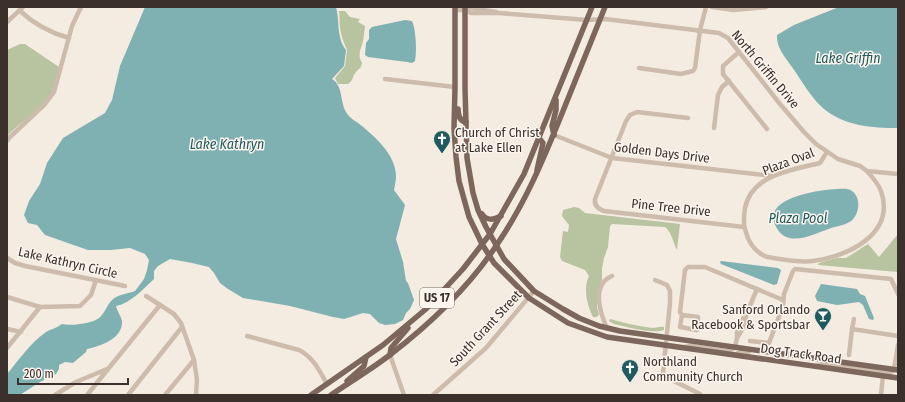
<svg xmlns="http://www.w3.org/2000/svg" width="905" height="402" font-family="'Fira Sans Condensed',sans-serif">
  <rect width="100%" height="100%" fill="#f4ebe1"/>
  <g fill="#b8c4a0">
    <path d="M339,11H345L350,17L360,19L358,22L365,26V27C364,32 364,36 363,41C361,49 357,55 362,63C361,69 359,68 356,72C352,76 354,80 348,84H338L335,78L345,66L347,50C344,43 341,36 340,28C339,22 340,17 339,11Z"/>
    <path d="M20,44H25L59,67C57,75 56,84 52,91C43,110 21,121 7,136V50Z"/>
    <path d="M574,207L579,208L585,213L680,224L677,250C673,243 672,232 665,227L612,224L610,226L608,247L604,258L602,269V280L597,300V307L599,315L596,317H593C587,305 583,288 589,276L585,270L562,261L560,257L563,231L568,232L569,225L562,216L563,210Z"/>
    <polygon points="898,234 898,272 818,265 819,263 837,258 846,258 868,244 879,257"/>
    <path d="M610,319C624,323 637,326 652,328C656,328 660,326 664,327V330C651,334 627,327 614,324L609,321Z"/>
  </g>
  <g fill="#7fb0b2">
    <path d="M145,7H336C340,21 336,37 346,50L344,66L332,79C343,85 340,102 346,112C349,118 356,121 362,126C376,138 395,154 396,175C396,180 395,185 394,190L405,205L396,239L403,262L406,281L408,283L414,300L410,309L406,313L403,320L395,324L385,325L379,323L370,314L363,313L344,319L333,317L290,306L243,298L228,289L220,283L214,273L209,267L192,263L170,259L158,266L154,271V279C143,289 131,303 116,306C117,311 121,316 122,321C123,339 100,346 87,349L86,352L73,363L65,362L59,365V369L56,374L40,382L20,395H7V374C19,360 30,343 46,332C51,329 57,328 62,324C70,326 92,324 99,318C105,313 107,305 112,300C118,294 128,294 135,291L144,279L147,270L149,260L145,254L130,248L111,250H88L45,235L37,225L28,223L24,215L29,201L40,184L47,163L63,138L105,113L112,100L120,66Z"/>
    <path d="M839,7H898V128C872,128 845,126 824,109C811,98 802,81 792,67C785,57 776,47 777,35L794,25Z"/>
    <path d="M405,20L412,21C416,29 417,52 415,61L412,63L407,62L368,57L365,55L366,43L369,39V30L372,27Z"/>
    <path d="M837,189C842,189 848,188 852,191C862,198 859,215 851,221C846,225 837,226 831,228C816,233 790,248 778,230C756,198 818,190 837,189Z"/>
    <polygon points="721,261 778,268 781,270 777,284 774,285 721,264 720,262"/>
    <polygon points="821,284 857,289 860,294 865,296 874,318 873,320 869,319 863,305 859,302 837,305 817,301 815,296"/>
  </g>
  <g fill="none" stroke-linecap="round" stroke-linejoin="round">
    <g stroke="#cdbbac" stroke-width="4.5">
      <polyline points="712,7 734,10 766,7"/>
      <polyline points="455,10 466,10 471,8 496,12"/>
      <polyline points="466,10 471,13 499,13 587,20 605,19 719,33 728,38 780,104 804,132 816,144 838,159 860,166 867,171 898,174"/>
      <path d="M20,11C33,23 51,33 69,38"/>
      <polyline points="7,22 23,7"/>
      <polyline points="739,52 723,66 723,74 767,129"/>
      <polyline points="639,68 681,74 693,71 695,68 700,30 706,7"/>
      <polyline points="385,79 455,87"/>
      <path d="M688,118L637,112L630,115L626,121L595,199C594,206 598,209 604,211L744,227"/>
      <polyline points="714,128 718,95 722,87 729,81"/>
      <polyline points="554,135 612,158 772,176"/>
      <polyline points="7,141 10,137 45,104 54,92 72,26 81,7"/>
      <path d="M827,152L820,163C792,170 752,174 745,208C744,215 743,223 745,229C748,242 754,252 767,257C781,259 798,263 813,261C847,257 896,234 881,191C878,183 872,177 867,171"/>
      <polyline points="7,258 15,263 25,266 125,286"/>
      <polyline points="655,280 667,285 670,291 670,303 663,373 668,378 700,394"/>
      <polyline points="146,296 174,314 181,323 194,360 197,380 196,395"/>
      <polyline points="7,297 40,307 80,306 91,295 96,280"/>
      <polyline points="682,315 698,317 697,330 680,327 682,315 680,312 685,270 688,267 705,267 783,300"/>
      <path d="M607,328C600,313 591,285 612,276"/>
      <polyline points="7,329 21,332"/>
      <polyline points="852,329 854,319"/>
      <path d="M247,336L299,350C313,357 319,370 327,384"/>
      <polyline points="737,338 746,323 746,315"/>
      <polyline points="750,341 769,343 783,306 784,294 793,271 795,269 891,279 898,294"/>
      <polyline points="684,347 691,346 726,351 733,349 735,347 737,338 737,332 742,320 746,315 757,289"/>
      <polyline points="7,348 40,307"/>
      <polyline points="390,355 404,395"/>
      <polyline points="734,355 742,351 749,352"/>
      <polyline points="849,355 852,329 898,336"/>
      <polyline points="815,366 823,364 890,373 893,371 894,369 898,345"/>
      <polyline points="55,395 76,382 107,369"/>
      <polyline points="87,395 160,305"/>
      <polyline points="128,395 182,327"/>
      <polyline points="165,395 194,360"/>
      <polyline points="433,395 486,348 534,291"/>
      <polyline points="881,395 883,376"/>
    </g>
    <g stroke="#7d675c" stroke-width="5.5">
      <polyline points="455,7 455,87 454,128 456,157 459,181 469,217 482,244 494,263 529,298 568,323 607,337 898,378"/>
      <polyline points="465,7 465,88 467,158 473,193 478,210 486,227 504,259 534,291 563,309 579,318 599,326 620,331 898,370"/>
      <path d="M458,109C458,115 459,121 466,122"/>
      <polyline points="554,135 552,126 556,110 556,100"/>
      <polyline points="537,170 543,143 539,138"/>
      <path d="M482,214C487,221 493,220 501,216"/>
      <polyline points="390,355 391,348 408,328"/>
      <polyline points="347,381 364,366 366,357"/>
      <polyline points="311,395 383,345 426,309 463,269 490,234 524,174 592,7"/>
      <path d="M331,395C351,381 372,369 391,354C430,324 468,288 496,246C525,204 544,158 563,111C577,76 591,42 605,7"/>
    </g>
  </g>
  <defs>
    <g id="church-pin" transform="scale(0.9)"><path d="M0 17L-7.5 6A9.5 9.5 0 1 1 7.5 6Z" fill="#1f5a5e" stroke="#fbf5ee"/><path d="M-1.2-6h2.4v3.5h3.3v2.4h-3.3V6h-2.4V-.1h-3.3v-2.4h3.3Z" fill="#fff"/></g>
    <g id="bar-pin" transform="scale(0.9)"><path d="M0 17L-7.5 6A9.5 9.5 0 1 1 7.5 6Z" fill="#1f5a5e" stroke="#fbf5ee"/><path d="M-6-5H6L.8 .8V4.5H3.5V6h-7V4.5H-.8V.8Z" fill="#fff"/></g>
  </defs>
  <g fill-rule="evenodd">
    <use href="#church-pin" x="442" y="139"/>
    <use href="#bar-pin" x="823" y="316"/>
    <use href="#church-pin" x="630" y="368"/>
  </g>
  <g text-anchor="middle" stroke-width="3" stroke-linejoin="round" paint-order="stroke">
    <rect fill="#fbf5ee" stroke="#756b66" stroke-width="1" x="420" y="288" width="34" height="20" rx="3"/>
    <g font-size="12" font-weight="bold" fill="#3b302b">
      <text x="437" y="302">US 17</text>
    </g>
    <g font-size="13" fill="#3b302b" stroke="#fbf5ee">
      <text transform="translate(766 69) rotate(50)" y="5">North Griffin Drive</text>
      <text transform="translate(662 152) rotate(7)" y="5">Golden Days Drive</text>
      <text transform="translate(788 161) rotate(-21)" y="5">Plaza Oval</text>
      <text transform="translate(671 207) rotate(6)" y="5">Pine Tree Drive</text>
      <text transform="translate(68 262) rotate(13)" y="5">Lake Kathryn Circle</text>
      <text transform="translate(485 328) rotate(-47)" y="5">South Grant Street</text>
      <text transform="translate(801 353) rotate(8)" y="5">Dog Track Road</text>
    </g>
    <g font-size="13" fill="#3b302b" stroke="#fbf5ee" text-anchor="start">
      <text x="455" y="137">Church of Christ<tspan x="455" dy="15">at Lake Ellen</tspan></text>
      <text x="810" y="314" text-anchor="end">Sanford Orlando<tspan x="810" dy="15">Racebook &amp; Sportsbar</tspan></text>
      <text x="643" y="366">Northland<tspan x="643" dy="15">Community Church</tspan></text>
    </g>
    <g font-size="14" font-style="italic" fill="#1f5a5e" stroke="#fbf5ee">
      <text x="848" y="63">Lake Griffin</text>
      <text x="227" y="149">Lake Kathryn</text>
      <text x="798" y="223">Plaza Pool</text>
    </g>
  </g>
  <rect width="905" height="402" fill="none" stroke="#3b302b" stroke-width="16"/>
  <path d="M18 378v6h110v-6" fill="none" stroke="#3b302b" stroke-width="2"/>
  <text x="24" y="378" font-size="12" fill="#3b302b" stroke="#fbf5ee" stroke-width="3" paint-order="stroke">200 m</text>
</svg>
